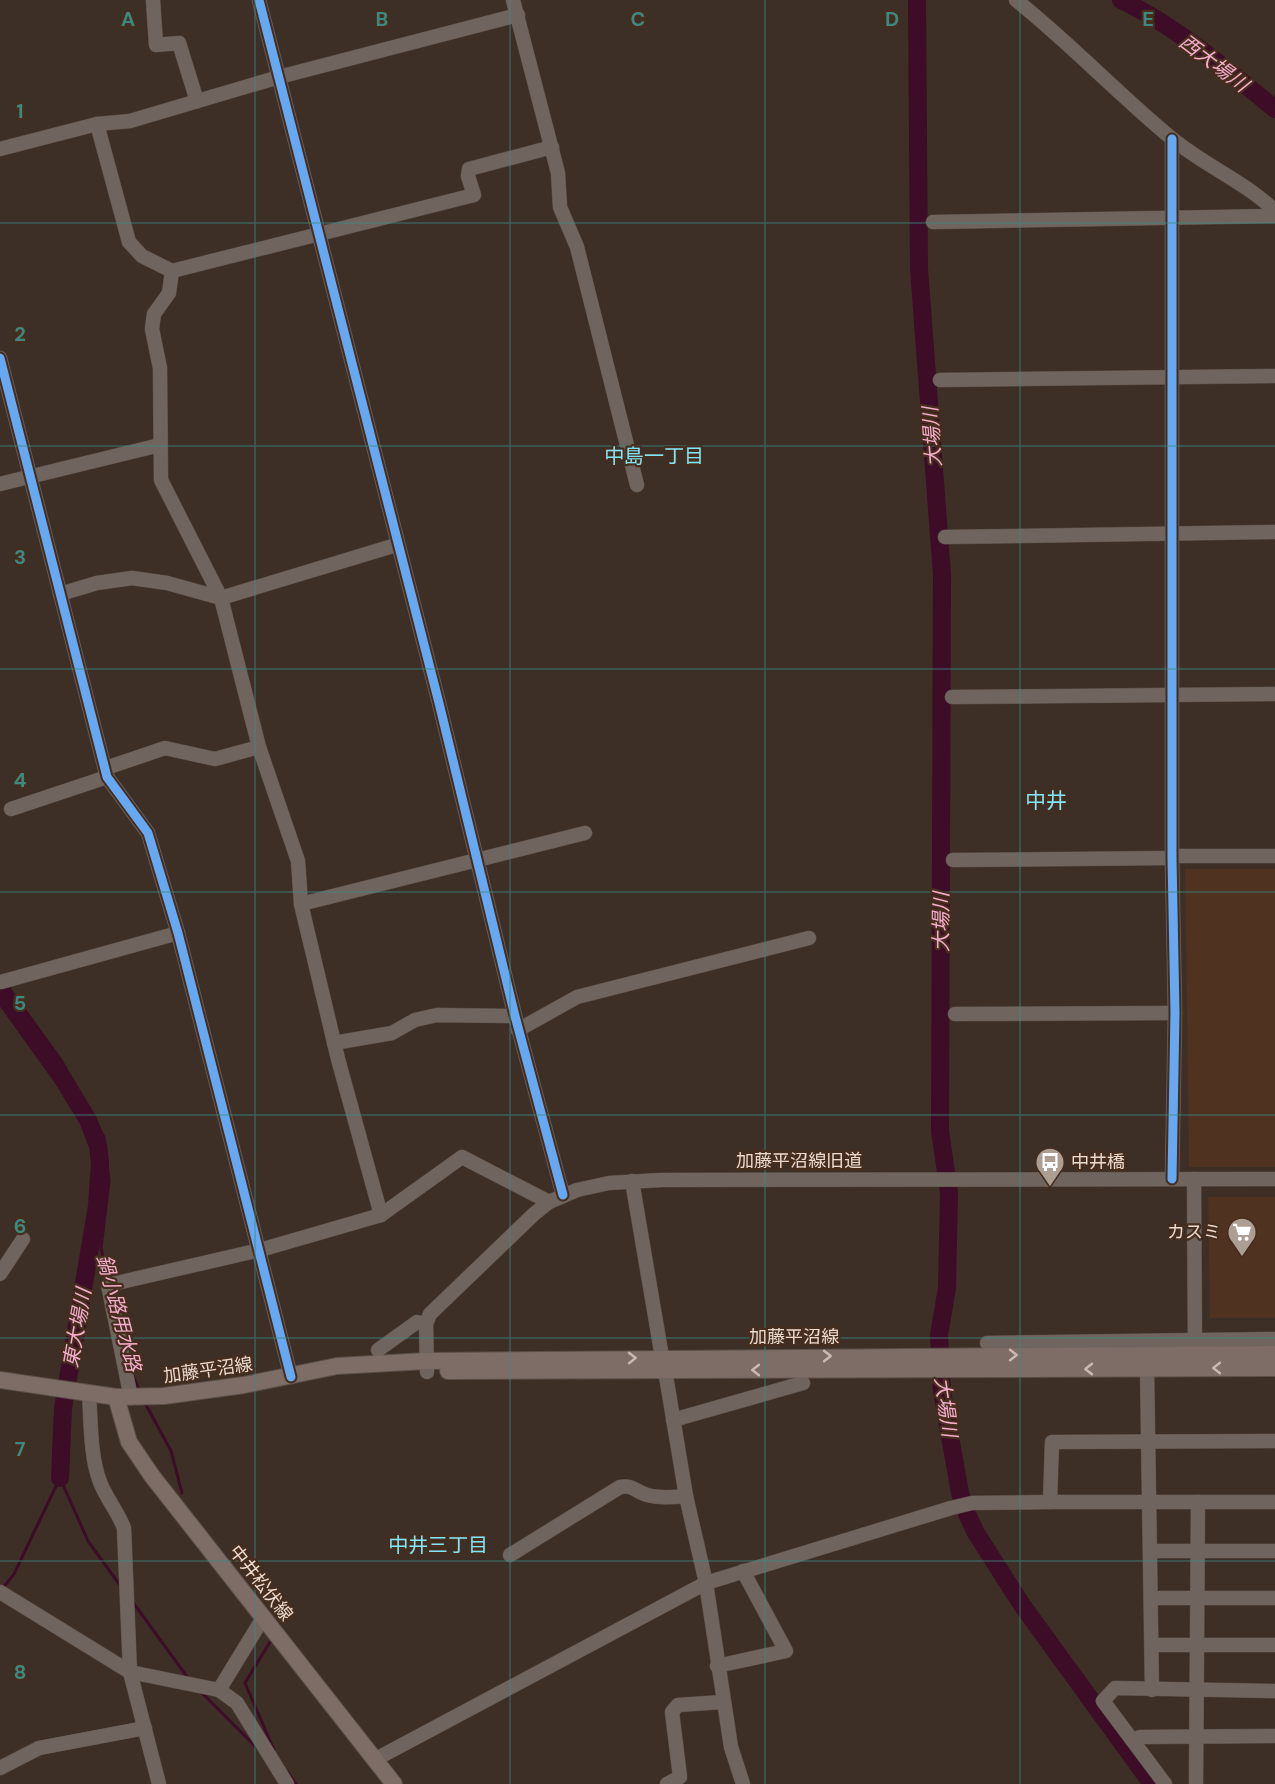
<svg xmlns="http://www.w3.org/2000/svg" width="1275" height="1784" font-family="'DM Sans','Noto Sans JP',sans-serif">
  <rect width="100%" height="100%" fill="#3d2f26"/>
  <g fill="#4f321f">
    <polygon points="1185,869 1275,869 1275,1167 1189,1167"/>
    <polygon points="1208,1197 1275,1197 1275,1318 1210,1318"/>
  </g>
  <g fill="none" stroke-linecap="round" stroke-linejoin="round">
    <g stroke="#3d0c26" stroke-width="3">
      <polyline points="6,984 61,1060 104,1137 109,1181 101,1248 108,1280"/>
      <polyline points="132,1373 140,1392"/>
      <polyline points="145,1403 171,1451 182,1493"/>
      <polyline points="60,1478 88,1541 122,1588"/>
      <polyline points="3,1588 14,1574 59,1480"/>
      <polyline points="132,1601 188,1678"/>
      <polyline points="270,1642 245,1683 274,1750"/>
      <polyline points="200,1691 255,1746"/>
      <polyline points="287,1771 296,1784"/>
    </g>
    <g stroke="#3d0c26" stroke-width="18">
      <polyline points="917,0 919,269 942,575 940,1131 949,1193 947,1288 939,1335 942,1391 960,1493 967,1514 976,1533 1022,1605 1152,1784"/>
      <path d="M1121,0C1173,24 1230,72 1275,109"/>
      <polyline points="0,991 63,1079 88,1120 98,1146 100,1163 97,1206 63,1408 60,1478"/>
    </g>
    <g stroke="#5a4e46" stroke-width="15">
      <g id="minor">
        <polyline points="153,0 156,45 179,43 197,101"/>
        <polyline points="259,0 439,703 515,1016 563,1195"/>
        <polyline points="513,0 558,173 560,207 577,247 637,485"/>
        <path d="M1016,0C1070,43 1117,93 1170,137C1203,165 1244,181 1275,211"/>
        <polyline points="97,124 129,242 142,256 172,271 474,195 468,176 469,169 552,147"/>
        <polyline points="1172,139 1172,858 1175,1013 1172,1179"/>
        <polyline points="0,149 97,124 130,121 279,77 518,15"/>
        <polyline points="933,222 1275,216"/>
        <polyline points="172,271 169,293 154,314 152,329 160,368 161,480 221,598 259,747 298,861 301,904 338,1059 381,1215"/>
        <polyline points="0,358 107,777 148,833 178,933 291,1377"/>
        <polyline points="940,380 1275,376"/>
        <polyline points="0,484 160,445"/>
        <polyline points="945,537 1275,532"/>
        <polyline points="60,594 97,583 132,578 167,583 221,598 396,545"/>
        <polyline points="952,697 1275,694"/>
        <polyline points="106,768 165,748 215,759 259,747"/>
        <polyline points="11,809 107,777"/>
        <polyline points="1172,856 1275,856"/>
        <polyline points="953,860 1172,858"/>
        <polyline points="301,904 585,833"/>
        <polyline points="1,982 178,933"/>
        <polyline points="955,1014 1175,1013"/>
        <polyline points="518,1030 577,997 809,938"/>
        <polyline points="334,1043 392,1033 415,1020 437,1015 515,1016"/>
        <polyline points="1194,1179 1195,1348"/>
        <polyline points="632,1181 662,1357"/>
        <polyline points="0,1274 23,1239"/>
        <polyline points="987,1343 1275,1339"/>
        <polyline points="378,1350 417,1322 426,1324"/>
        <polyline points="1147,1368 1152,1690"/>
        <polyline points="665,1370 686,1496 706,1583 731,1747 743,1784"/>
        <polyline points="427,1372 426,1324 430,1314 534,1214 549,1202 577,1190 609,1183 661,1180 1275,1179"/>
        <path d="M89,1394C91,1422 90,1456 100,1482C106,1498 118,1512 124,1528L130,1672L159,1784"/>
        <polyline points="131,1398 108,1285 260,1250 381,1215 462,1157 549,1202"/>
        <polyline points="673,1420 803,1383"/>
        <polyline points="1050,1502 1052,1442 1275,1441"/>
        <polyline points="1152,1551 1275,1551"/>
        <path d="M510,1555L620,1487C631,1485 633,1489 642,1493C655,1499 673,1497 686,1496"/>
        <polyline points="0,1592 130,1672 219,1690 263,1618"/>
        <polyline points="1152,1598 1275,1598"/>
        <polyline points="1153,1645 1275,1645"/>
        <polyline points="717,1666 786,1651 743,1571"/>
        <polyline points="219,1690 237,1703 287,1784"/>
        <polyline points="1132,1740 1140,1737 1275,1736"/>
        <polyline points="374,1760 706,1583 951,1508 972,1503 1050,1502 1275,1502"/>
        <polyline points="0,1768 39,1748 145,1728"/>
        <polyline points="667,1784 680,1777 672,1712 678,1705 723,1702"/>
        <polyline points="1165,1784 1103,1701 1115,1688 1275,1691"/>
        <polyline points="1196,1784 1198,1502"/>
      </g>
    </g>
    <g stroke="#5a4e46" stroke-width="18">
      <g id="major">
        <polyline points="448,1371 1275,1368"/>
        <polyline points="0,1380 116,1397 164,1396 244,1385 337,1366 426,1361 1275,1354"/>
        <polyline points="116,1397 129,1442 152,1476 394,1784"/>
      </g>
    </g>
    <use href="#minor" stroke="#70655e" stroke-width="14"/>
    <use href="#major" stroke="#7e6c67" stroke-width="16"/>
    <g stroke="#462d1d" stroke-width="13">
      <g id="cycleway">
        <polyline points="259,0 439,703 515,1016 563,1195"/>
        <polyline points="1172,139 1172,858 1175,1013 1172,1179"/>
        <polyline points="0,358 107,777 148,833 178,933 291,1377"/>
      </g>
    </g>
    <use href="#cycleway" stroke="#66a8f1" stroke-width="9"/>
  </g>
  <defs><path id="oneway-chevron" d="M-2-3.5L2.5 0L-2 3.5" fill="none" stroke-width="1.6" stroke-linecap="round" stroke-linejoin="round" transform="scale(1.5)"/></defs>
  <g stroke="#cab9b0">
    <use href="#oneway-chevron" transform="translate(1013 1355)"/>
    <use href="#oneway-chevron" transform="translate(827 1356)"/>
    <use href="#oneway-chevron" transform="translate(632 1358) rotate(-1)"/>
    <use href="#oneway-chevron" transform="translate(1217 1368) rotate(180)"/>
    <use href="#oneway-chevron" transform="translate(1089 1369) rotate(180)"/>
    <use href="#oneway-chevron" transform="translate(756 1370) rotate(180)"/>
  </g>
  <path fill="none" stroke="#3b8a82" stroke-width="1.5" stroke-opacity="0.55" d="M255,0V1784M510,0V1784M765,0V1784M1020,0V1784M0,223H1275M0,446H1275M0,669H1275M0,892H1275M0,1115H1275M0,1338H1275M0,1561H1275"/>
  <defs>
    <g id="bus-pin" transform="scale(1.5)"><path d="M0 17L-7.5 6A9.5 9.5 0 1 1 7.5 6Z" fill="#ad9e94" stroke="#462d1d"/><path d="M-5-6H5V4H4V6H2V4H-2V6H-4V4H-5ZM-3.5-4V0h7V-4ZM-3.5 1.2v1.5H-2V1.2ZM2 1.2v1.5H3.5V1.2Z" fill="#fff"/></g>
    <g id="supermarket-pin" transform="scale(1.5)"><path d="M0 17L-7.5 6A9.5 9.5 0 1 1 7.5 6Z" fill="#ad9e94" stroke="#462d1d"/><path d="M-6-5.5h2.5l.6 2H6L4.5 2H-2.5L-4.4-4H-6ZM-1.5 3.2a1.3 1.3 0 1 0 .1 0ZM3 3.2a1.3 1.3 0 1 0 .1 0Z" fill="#fff"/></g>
  </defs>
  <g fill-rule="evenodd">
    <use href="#bus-pin" x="1050" y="1162"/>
    <use href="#supermarket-pin" x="1242" y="1232"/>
  </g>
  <g text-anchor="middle" stroke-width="4.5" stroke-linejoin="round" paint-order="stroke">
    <g font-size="18" fill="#eadad0" stroke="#462d1d">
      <text x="799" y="1167">加藤平沼線旧道</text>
      <text x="794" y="1343">加藤平沼線</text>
      <text transform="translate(208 1370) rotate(-8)" y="6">加藤平沼線</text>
      <text transform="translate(261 1583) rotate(52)" y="6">中井松伏線</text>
    </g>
    <g font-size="18" fill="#eadad0" stroke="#462d1d" text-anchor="start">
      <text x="1071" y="1168">中井橋</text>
      <text x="1221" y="1238" text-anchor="end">カスミ</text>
    </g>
    <g font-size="20" font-style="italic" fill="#f5adce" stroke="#462d1d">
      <text transform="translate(1214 63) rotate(37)" y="7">西大場川</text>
      <text transform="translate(932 437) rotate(-94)" y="7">大場川</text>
      <text transform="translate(941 922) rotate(-90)" y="7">大場川</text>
      <text transform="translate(119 1313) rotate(75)" y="7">鍋小路用水路</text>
      <text transform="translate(77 1328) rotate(-80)" y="7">東大場川</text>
      <text transform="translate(946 1407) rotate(82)" y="7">大場川</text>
    </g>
    <g font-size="20" fill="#7fe7f9" stroke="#462d1d">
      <text x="654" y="463">中島一丁目</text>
      <text x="438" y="1552">中井三丁目</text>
    </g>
    <g font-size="21" fill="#7fe7f9" stroke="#462d1d">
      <text x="1046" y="808">中井</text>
    </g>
  </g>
  <g font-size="20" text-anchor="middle" font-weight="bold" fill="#3b8a82" stroke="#462d1d" stroke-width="4.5" stroke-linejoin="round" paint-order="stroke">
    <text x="128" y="26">A</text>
    <text x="382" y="26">B</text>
    <text x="638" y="26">C</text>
    <text x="892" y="26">D</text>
    <text x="1148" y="26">E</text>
    <text x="20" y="118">1</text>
    <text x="20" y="341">2</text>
    <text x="20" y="564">3</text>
    <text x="20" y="787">4</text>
    <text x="20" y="1010">5</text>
    <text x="20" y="1233">6</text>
    <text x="20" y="1456">7</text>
    <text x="20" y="1679">8</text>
  </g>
</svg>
